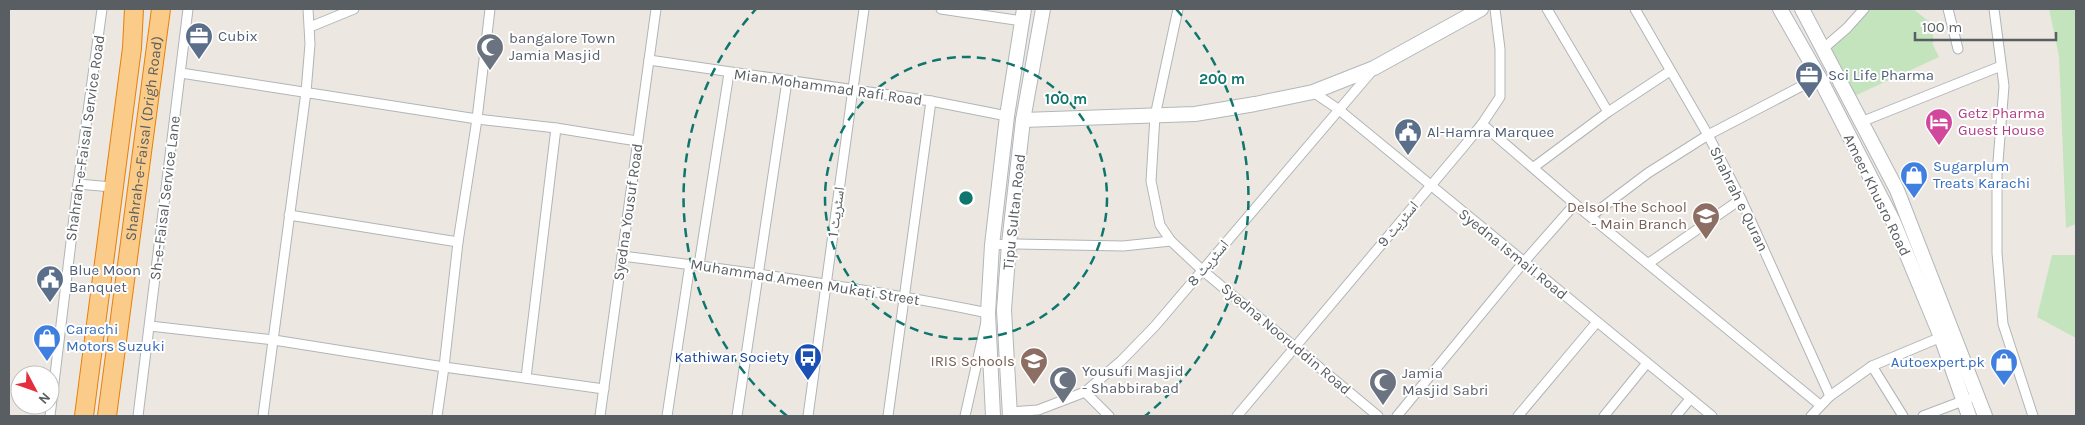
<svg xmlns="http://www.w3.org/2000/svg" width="2085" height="425" font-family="Karla,'Noto Naskh Arabic',sans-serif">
  <rect width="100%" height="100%" fill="#ece8e1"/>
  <g fill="#c3e4bd">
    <polygon points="1864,9 1913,9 1931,23 1934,42 1932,43 1939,57 1848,99 1824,48"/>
    <polygon points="2049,9 2076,9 2076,224 2066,228 2059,56"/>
    <polygon points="2052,255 2076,255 2076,338 2037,317"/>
  </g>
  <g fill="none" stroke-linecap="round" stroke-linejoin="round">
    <g stroke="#b1b5b8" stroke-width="11">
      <g id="street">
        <polyline points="941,9 1022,21"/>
        <polyline points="1178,9 1155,116 1151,181 1160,225 1171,241 1202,270 1378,416"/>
        <polyline points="1547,9 1608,112"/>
        <polyline points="1635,9 1708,135 1741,199 1830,396"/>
        <polyline points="1948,9 1958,49"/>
        <polyline points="1994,9 2004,86 1997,174 1997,253 2003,324 2033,416"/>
        <polyline points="310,27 354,9"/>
        <polyline points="1824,48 1847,28 1864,9"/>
        <polyline points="649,60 931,101 1007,116"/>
        <polyline points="181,73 477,119 556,128 637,141"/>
        <polyline points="1313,92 1338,109 1712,416"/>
        <polyline points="1861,122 2001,66"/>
        <polyline points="1482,124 1575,204 1820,405"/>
        <polyline points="1534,167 1608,112 1670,71"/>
        <polyline points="78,184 112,187"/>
        <polyline points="289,215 458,242"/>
        <polyline points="1591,216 1648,173 1708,135 1819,77"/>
        <polyline points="992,245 1009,244 1123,246 1171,241"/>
        <path d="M622,256C744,271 867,288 988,313L965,416"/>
        <polyline points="1649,263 1741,199"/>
        <polyline points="699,265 729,73"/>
        <polyline points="150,326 274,340 444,367 604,389"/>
        <polyline points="1872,366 1903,416"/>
        <polyline points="526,378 556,128"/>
        <polyline points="1085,392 1109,416"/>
        <polyline points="1010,412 1038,410 1085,392 1121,361 1155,326 1372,71"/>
        <polyline points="50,416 78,184 102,9"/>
        <polyline points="138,416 188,9"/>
        <polyline points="263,416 306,92 310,44 308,9"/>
        <polyline points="437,416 444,367 458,242 477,119 490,9"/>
        <polyline points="600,416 656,9"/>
        <polyline points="667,416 690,264"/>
        <polyline points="737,416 787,81"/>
        <polyline points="808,416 864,9"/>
        <polyline points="888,416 931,101"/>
        <polyline points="1237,416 1465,145 1482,124 1500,97 1500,49 1495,9"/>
        <polyline points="1397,416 1523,263 1575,204"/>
        <polyline points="1518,416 1597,322"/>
        <polyline points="1604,416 1647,363"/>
        <polyline points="1676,416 1690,399"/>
        <polyline points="1811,416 1830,396 1872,366 1946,335"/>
        <polyline points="1923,416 1968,399"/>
      </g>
    </g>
    <g stroke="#b2b7bb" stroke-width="16">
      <g id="secondary">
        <polyline points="1780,9 1819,77 1893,221 1941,337 1969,416"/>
        <polyline points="1802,9 1897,190 1985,416"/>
        <polyline points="1023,120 1195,114 1255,104 1313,92 1374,68 1481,9"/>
        <polyline points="993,416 988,313 992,245 1007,116 1024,9"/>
        <polyline points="1010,416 1004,310 1009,244 1023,120 1043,9"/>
      </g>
    </g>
    <g stroke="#e97e04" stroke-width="20">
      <g id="highway">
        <polyline points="84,416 132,48 134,9"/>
        <path id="s1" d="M107,416L161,9"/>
      </g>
    </g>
    <use href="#street" stroke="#fff" stroke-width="9"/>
    <use href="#secondary" stroke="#fff" stroke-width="14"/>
    <use href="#highway" stroke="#fbcc89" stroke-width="18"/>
  </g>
  <g fill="none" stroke="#0f766e" stroke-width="2.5" stroke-dasharray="9 6">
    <circle cx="966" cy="198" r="141"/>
    <path d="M787 416A282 282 0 0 1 756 9M1176 9A282 282 0 0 1 1145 416"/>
  </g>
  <defs>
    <g id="office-pin" transform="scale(1.4375)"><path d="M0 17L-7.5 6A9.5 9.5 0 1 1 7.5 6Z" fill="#5c6f8a" stroke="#fff"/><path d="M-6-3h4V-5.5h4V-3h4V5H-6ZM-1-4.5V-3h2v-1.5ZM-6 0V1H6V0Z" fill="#fff"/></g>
    <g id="mosque-pin" transform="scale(1.4375)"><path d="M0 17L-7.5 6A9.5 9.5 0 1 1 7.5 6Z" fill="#6b7280" stroke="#fff"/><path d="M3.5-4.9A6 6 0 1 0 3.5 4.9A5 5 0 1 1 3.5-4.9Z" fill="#fff"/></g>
    <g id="hotel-pin" transform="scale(1.4375)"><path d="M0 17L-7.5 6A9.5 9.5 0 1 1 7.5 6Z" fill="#d1479c" stroke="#fff"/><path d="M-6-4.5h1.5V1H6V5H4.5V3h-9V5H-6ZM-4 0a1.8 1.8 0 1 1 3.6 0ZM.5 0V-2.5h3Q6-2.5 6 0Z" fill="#fff"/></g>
    <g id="civic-pin" transform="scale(1.4375)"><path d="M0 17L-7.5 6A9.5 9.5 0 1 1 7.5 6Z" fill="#5c6f8a" stroke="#fff"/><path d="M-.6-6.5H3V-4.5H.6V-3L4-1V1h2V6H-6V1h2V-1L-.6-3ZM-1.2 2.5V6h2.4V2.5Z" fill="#fff"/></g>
    <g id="shop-pin" transform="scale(1.4375)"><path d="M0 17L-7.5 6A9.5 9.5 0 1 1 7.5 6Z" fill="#3f7fe0" stroke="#fff"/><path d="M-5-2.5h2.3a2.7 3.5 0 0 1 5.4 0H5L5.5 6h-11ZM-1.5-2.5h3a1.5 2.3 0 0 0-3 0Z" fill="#fff"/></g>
    <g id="school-pin" transform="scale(1.4375)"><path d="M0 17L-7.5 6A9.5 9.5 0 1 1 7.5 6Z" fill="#8d6e63" stroke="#fff"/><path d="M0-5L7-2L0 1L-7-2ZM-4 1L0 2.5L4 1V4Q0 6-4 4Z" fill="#fff"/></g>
    <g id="bus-pin" transform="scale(1.4375)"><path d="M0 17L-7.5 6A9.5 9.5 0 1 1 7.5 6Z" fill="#1a4fb4" stroke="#fff"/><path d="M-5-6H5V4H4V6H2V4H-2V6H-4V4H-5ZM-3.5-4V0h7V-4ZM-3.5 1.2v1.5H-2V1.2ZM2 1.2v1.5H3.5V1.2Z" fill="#fff"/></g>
  </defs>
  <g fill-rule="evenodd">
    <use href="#office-pin" x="199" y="36"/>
    <use href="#mosque-pin" x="490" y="47"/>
    <use href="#office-pin" x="1809" y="75"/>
    <use href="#hotel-pin" x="1939" y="122"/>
    <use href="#civic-pin" x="1408" y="132"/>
    <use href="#shop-pin" x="1914" y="175"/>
    <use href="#school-pin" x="1706" y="216"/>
    <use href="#civic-pin" x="50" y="279"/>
    <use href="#shop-pin" x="47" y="338"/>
    <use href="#bus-pin" x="808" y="357"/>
    <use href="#school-pin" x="1034" y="361"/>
    <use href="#shop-pin" x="2004" y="362"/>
    <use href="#mosque-pin" x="1063" y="380"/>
    <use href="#mosque-pin" x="1383" y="382"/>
  </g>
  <g text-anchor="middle" stroke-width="4" stroke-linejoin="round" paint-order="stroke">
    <g font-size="15" fill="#4e5e75" stroke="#fff" text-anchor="start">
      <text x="218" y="41">Cubix</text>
      <text x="1828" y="80">Sci Life Pharma</text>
      <text x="1427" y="137">Al-Hamra Marquee</text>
      <text x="69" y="275">Blue Moon<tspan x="69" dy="17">Banquet</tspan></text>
    </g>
    <g font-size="15" fill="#5b616d" stroke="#fff" text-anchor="start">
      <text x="509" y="43">bangalore Town<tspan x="509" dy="17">Jamia Masjid</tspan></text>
      <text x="1082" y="376">Yousufi Masjid<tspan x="1082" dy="17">- Shabbirabad</tspan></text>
      <text x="1402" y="378">Jamia<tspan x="1402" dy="17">Masjid Sabri</tspan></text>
    </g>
    <g font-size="15" fill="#595e62" stroke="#fff">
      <text transform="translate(828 87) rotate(8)" y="5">Mian Mohammad Rafi Road</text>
      <text transform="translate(85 138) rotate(-82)" y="5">Shahrah-e-Faisal Service Road</text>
      <text dy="5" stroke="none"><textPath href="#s1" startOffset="280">Shahrah-e-Faisal (Drigh Road)</textPath></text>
      <text transform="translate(1877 195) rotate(64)" y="5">Ameer Khusro Road</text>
      <text transform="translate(165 198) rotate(-83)" y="5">Sh-e-Faisal Service Lane</text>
      <text transform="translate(1739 199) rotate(64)" y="5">Shahrah e Quran</text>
      <text transform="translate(628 212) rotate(-82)" y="5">Syedna Yousuf Road</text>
      <text transform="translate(836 212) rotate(-82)" y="5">اسٹریٹ 1</text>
      <text transform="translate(1014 212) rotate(-84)" y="5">Tipu Sultan Road</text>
      <text transform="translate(1398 224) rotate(-50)" y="5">اسٹریٹ 9</text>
      <text transform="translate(1513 254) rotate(39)" y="5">Syedna Ismail Road</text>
      <text transform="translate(1208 263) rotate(-50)" y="5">اسٹریٹ 8</text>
      <text transform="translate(805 282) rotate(9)" y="5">Muhammad Ameen Mukati Street</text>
      <text transform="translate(1286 339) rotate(40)" y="5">Syedna Nooruddin Road</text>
    </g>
    <g font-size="15" fill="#b23c85" stroke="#fff" text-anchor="start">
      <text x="1958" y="118">Getz Pharma<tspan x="1958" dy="17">Guest House</tspan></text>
    </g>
    <g font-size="15" fill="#366cbe" stroke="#fff" text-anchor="start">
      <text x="1933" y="171">Sugarplum<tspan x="1933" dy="17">Treats Karachi</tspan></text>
      <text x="66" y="334">Carachi<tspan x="66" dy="17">Motors Suzuki</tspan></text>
      <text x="1985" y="367" text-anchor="end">Autoexpert.pk</text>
    </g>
    <g font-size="15" fill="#785e54" stroke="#fff" text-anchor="end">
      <text x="1687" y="212">Delsol The School<tspan x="1687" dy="17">- Main Branch</tspan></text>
      <text x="1015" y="366">IRIS Schools</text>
    </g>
    <g font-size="15" fill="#164399" stroke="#fff" text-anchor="end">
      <text x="789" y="362">Kathiwar Society</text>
    </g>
  </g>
  <circle cx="966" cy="198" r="8" fill="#0f766e" stroke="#fff" stroke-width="2.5"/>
  <g font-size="15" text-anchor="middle" font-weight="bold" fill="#0f766e" stroke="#fff" stroke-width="4" stroke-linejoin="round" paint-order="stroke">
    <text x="1222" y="84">200 m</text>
    <text x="1066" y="104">100 m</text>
  </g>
  <rect width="2085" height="425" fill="none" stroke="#595e62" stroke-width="20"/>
  <g transform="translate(35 390) rotate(131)"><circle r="24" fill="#ffffff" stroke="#bdbfc0"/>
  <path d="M0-4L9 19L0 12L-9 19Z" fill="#e62d3b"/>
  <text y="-8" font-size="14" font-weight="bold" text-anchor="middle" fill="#595e62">N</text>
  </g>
  <path d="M1915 32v8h141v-8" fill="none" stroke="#595e62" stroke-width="2.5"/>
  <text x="1922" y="32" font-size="15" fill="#595e62" stroke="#ffffff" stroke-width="4" paint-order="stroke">100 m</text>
</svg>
